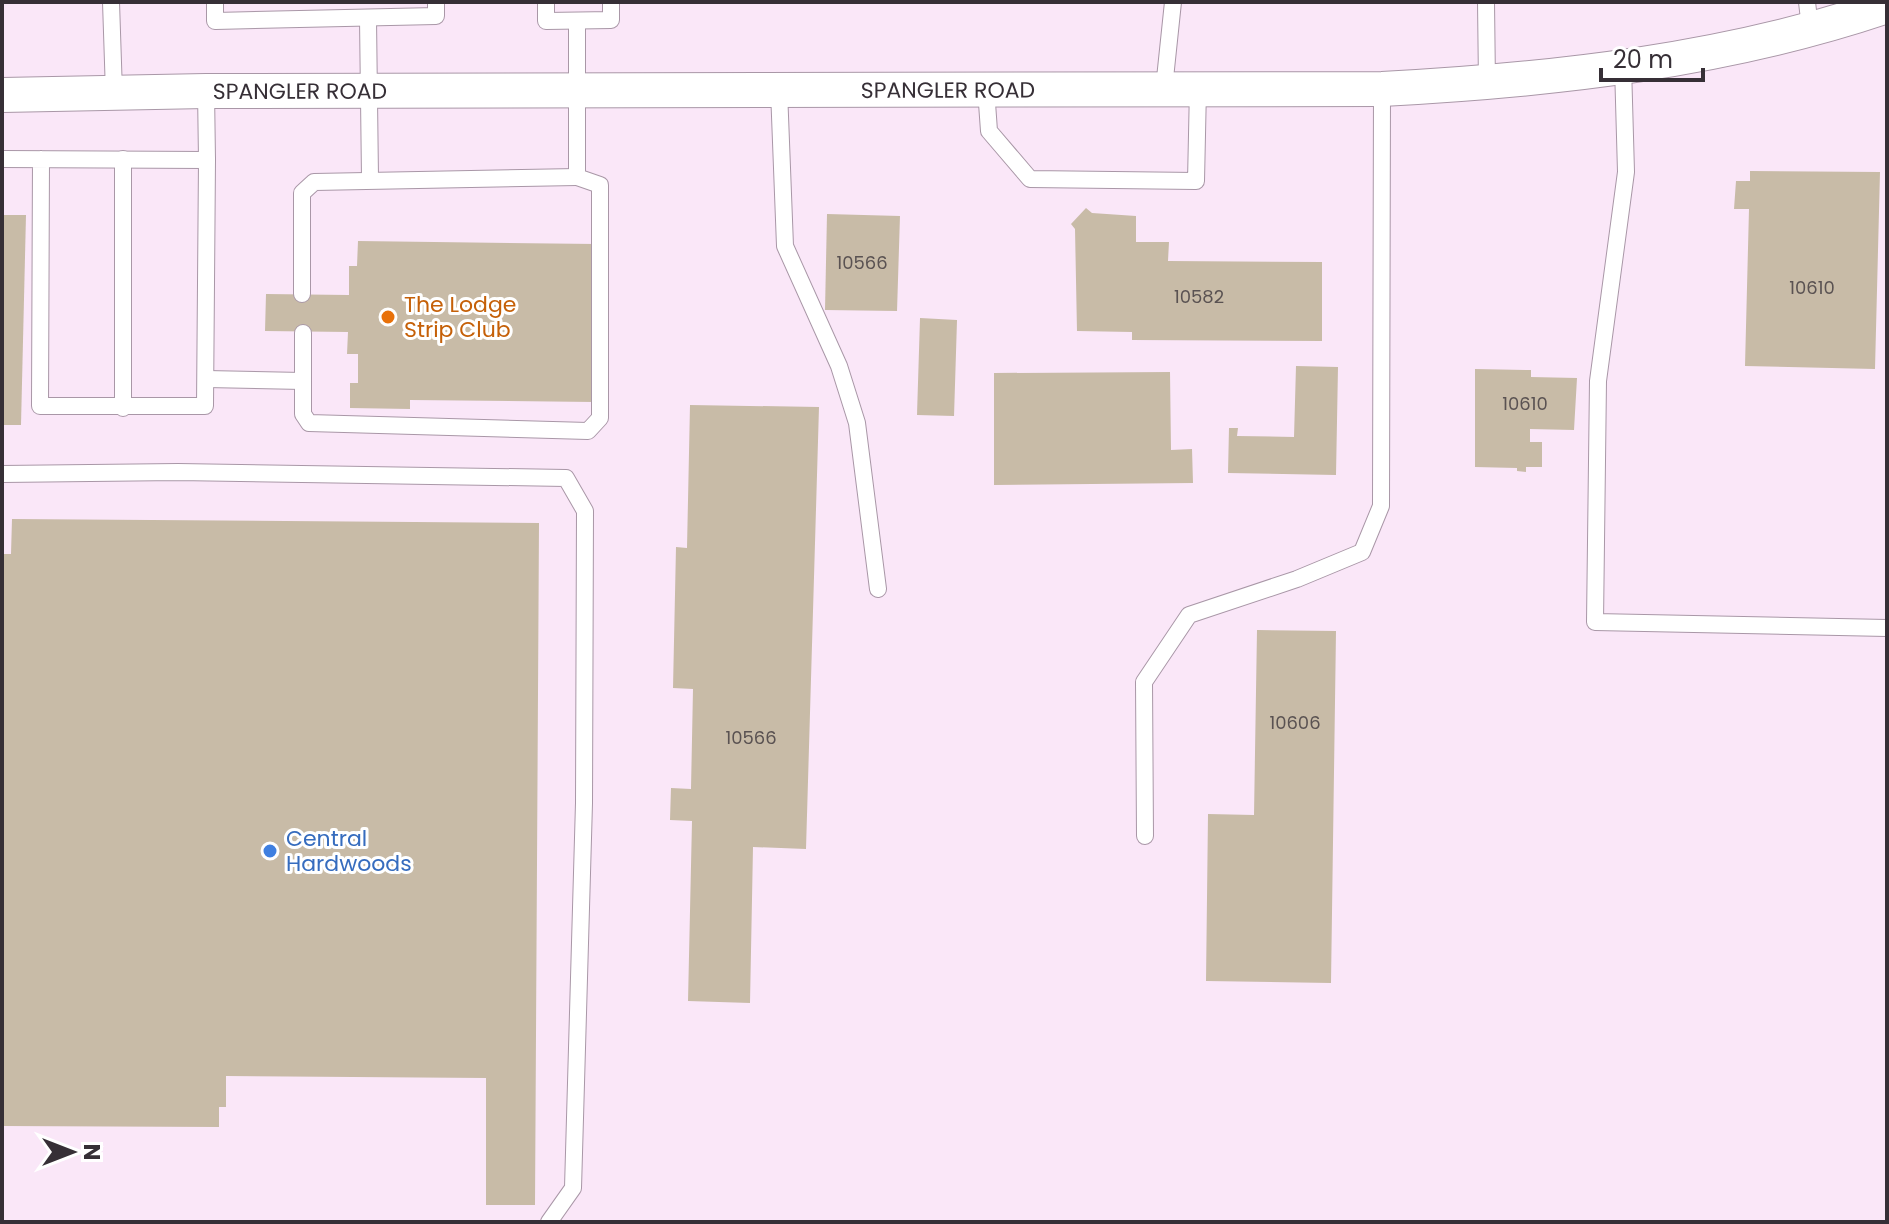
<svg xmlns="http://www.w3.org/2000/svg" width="1889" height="1224" font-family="Poppins,sans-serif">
  <rect width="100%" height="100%" fill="#fae7f8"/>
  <g fill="#c8bba7">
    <polygon points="1750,171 1880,172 1875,369 1745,366 1749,209 1734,209 1736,181 1750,181"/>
    <polygon points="1086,208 1092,213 1136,216 1136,242 1169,242 1168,261 1322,262 1322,341 1132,340 1132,332 1077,331 1075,229 1071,224"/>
    <polygon points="827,214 900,216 897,311 825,310"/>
    <polygon points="2,215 26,215 21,425 2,425"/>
    <polygon points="358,241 596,244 594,402 410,400 410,409 350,408 350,383 358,383 358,354 347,354 348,332 265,331 266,294 349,295 349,266 357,266"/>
    <polygon points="920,318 957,320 954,416 917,415"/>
    <polygon points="1296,366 1338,367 1336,475 1228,473 1229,428 1238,428 1237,436 1294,437"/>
    <polygon points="1475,369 1531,370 1531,377 1577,378 1574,430 1530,429 1530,442 1542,442 1542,467 1526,467 1526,472 1517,471 1517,468 1475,467"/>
    <polygon points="1170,372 1171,450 1192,449 1193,483 994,485 994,373"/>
    <polygon points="690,405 819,407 806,849 753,847 750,1003 688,1001 692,821 670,820 671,788 691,789 693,689 673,688 676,547 687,548"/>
    <polygon points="12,519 539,523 535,1205 486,1205 486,1078 226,1076 226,1107 219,1107 219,1127 2,1126 3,554 11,554"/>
    <polygon points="1257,630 1336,631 1331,983 1206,981 1208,814 1254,815"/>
  </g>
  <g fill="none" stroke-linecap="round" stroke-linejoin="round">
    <g stroke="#a997a7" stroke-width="18">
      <g id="service">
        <polyline points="111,2 114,93"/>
        <polyline points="215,2 215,21 436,16 436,2"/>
        <polyline points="546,2 546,21 611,20 611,2"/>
        <polyline points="1486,2 1487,84"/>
        <polyline points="1807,2 1810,28"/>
        <polyline points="368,19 370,178"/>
        <polyline points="1623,66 1626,172 1598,381 1595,622 1887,628"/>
        <polyline points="1164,88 1173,2"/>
        <polyline points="986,89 989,131 1030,179 1196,181 1198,88"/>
        <polyline points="779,90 785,246 839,366 857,423 878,589"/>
        <polyline points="206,91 207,160"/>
        <polyline points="2,159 207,160 205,406 40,406 41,159"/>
        <polyline points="302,294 302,193 314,182 577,177"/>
        <polyline points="303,333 303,414 309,423 588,431 600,418 600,185 577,177 577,21"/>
        <polyline points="206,379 303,381"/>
        <polyline points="123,408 123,159"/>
        <polyline points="2,474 178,472 566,478 585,511 584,803 573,1188 549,1222"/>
        <polyline points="1145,836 1144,682 1189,615 1297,579 1362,552 1381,506 1382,89"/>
      </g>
    </g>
    <g stroke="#a997a7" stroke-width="36">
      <g id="minor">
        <path id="s1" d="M2,95L206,91L1382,89C1552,80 1725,61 1887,6"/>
      </g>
    </g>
    <use href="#service" stroke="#fff" stroke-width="16"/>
    <use href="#minor" stroke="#fff" stroke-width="34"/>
  </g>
  <circle fill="#e8710a" stroke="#fff" stroke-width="3" cx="388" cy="317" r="8"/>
  <circle fill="#3f7fe0" stroke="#fff" stroke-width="3" cx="270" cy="851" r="8"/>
  <g text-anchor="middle" stroke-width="6" stroke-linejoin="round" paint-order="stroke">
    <g font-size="18" fill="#5a5252">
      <text x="862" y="269">10566</text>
      <text x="1812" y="294">10610</text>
      <text x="1199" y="303">10582</text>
      <text x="1525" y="410">10610</text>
      <text x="1295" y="729">10606</text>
      <text x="751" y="744">10566</text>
    </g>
    <g font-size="22" fill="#362f36" stroke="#fff">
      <text dy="8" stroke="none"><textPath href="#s1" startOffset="946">SPANGLER ROAD</textPath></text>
      <text dy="8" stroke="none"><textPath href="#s1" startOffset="298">SPANGLER ROAD</textPath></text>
    </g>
    <g font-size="22" fill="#c56008" stroke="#fff" text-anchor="start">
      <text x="404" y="312">The Lodge<tspan x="404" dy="25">Strip Club</tspan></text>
    </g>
    <g font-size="22" fill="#366cbe" stroke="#fff" text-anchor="start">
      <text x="286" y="846">Central<tspan x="286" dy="25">Hardwoods</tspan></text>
    </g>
  </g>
  <rect width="1889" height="1224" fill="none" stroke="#362f36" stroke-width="8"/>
  <g transform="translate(72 1152) rotate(90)" stroke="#ffffff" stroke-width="6" paint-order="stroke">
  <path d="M0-6L14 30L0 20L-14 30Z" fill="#362f36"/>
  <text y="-12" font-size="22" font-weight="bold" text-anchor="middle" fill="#362f36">N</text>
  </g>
  <path d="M1601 68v12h102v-12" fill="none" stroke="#362f36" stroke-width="4"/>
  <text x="1613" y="68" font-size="24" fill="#362f36" stroke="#ffffff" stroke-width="6" paint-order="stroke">20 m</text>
</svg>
